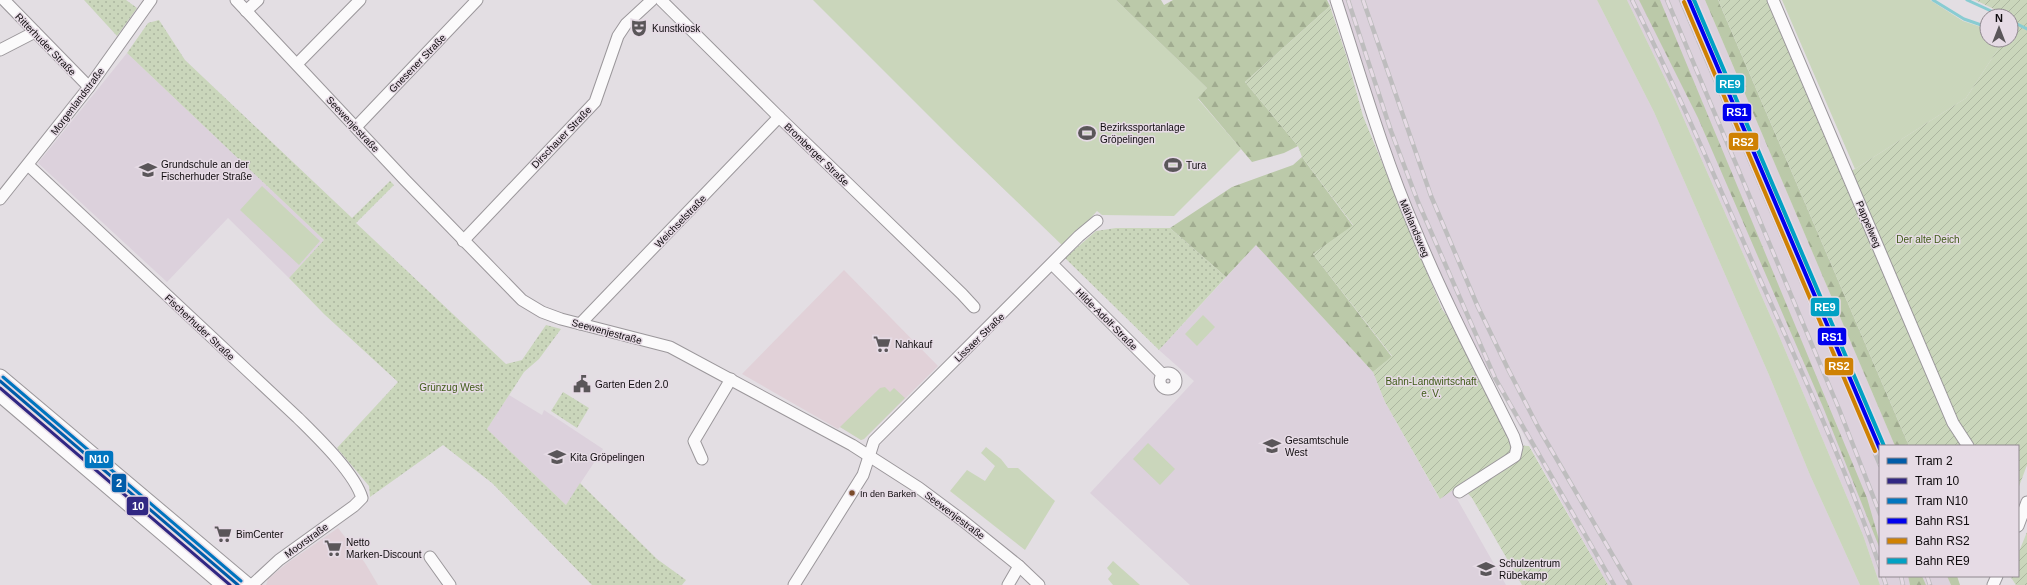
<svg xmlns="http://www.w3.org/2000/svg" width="2027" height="585" font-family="Arial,sans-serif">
  <defs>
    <pattern id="forest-firs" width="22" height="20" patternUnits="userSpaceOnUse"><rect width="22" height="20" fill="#bbc9a9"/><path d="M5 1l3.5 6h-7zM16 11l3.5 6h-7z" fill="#a0ab90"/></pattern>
    <pattern id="park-dots" width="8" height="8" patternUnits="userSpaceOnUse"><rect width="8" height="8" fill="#cad6bb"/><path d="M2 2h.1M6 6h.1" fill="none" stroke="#acb6a0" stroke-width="1.8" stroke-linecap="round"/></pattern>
    <pattern id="garden-furrows" width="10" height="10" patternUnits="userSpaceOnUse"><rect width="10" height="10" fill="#cad6bb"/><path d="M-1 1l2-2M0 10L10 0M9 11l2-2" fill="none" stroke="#acb6a0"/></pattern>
  </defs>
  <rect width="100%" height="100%" fill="#e3dee3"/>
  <g fill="#e1d1d8">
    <polygon points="844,270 938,366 864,439 861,440 840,427 838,429 742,374"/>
    <polygon points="338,528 365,563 378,585 266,585 268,579 286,564"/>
  </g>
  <g fill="#dcd1dc">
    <polygon points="1341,0 1597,0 1654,112 1769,375 1810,475 1860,585 1608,585 1452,306 1405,196"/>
    <polygon points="1627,0 1705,0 1895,446 1880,446 1880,471 1878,467 1880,475 1880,576 1908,576 1910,585 1880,585 1863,535 1777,331 1675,99"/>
    <polygon points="127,53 324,240 289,278 228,218 167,282 38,163"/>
    <polygon points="1256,245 1373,372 1385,402 1439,498 1452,490 1506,585 1190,585 1090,493 1194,381 1159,350"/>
    <polygon points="509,395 542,415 544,410 603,449 566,505 487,429"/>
    <polygon points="1922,576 1947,576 1951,585 1926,585"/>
  </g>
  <g fill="#cad6bb">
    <polygon points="813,0 1116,0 1207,88 1198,99 1241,149 1174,216 1102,215 1097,211 1064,247 957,144"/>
    <polygon points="1597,0 1627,0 1675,99 1777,331 1863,535 1880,585 1860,585 1810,475 1769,375 1654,112"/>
    <polygon points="1782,0 1930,0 1963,21 1987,29 1987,40 2004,40 1966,98 1855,169"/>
    <polygon points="262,186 320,241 299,265 240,210"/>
    <polygon points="1203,315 1215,327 1197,346 1185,334"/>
    <polygon points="885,387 890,392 894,388 905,398 864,439 861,440 840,427 880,388"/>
    <polygon points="1148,443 1175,469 1160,485 1133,459"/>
    <polygon points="986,447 1001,459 1008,468 1018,468 1055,501 1025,550 950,491 967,470 985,481 995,466 981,453"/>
    <polygon points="1113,561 1140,585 1113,585 1108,579 1112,574 1107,568"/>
  </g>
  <g fill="url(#forest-firs)">
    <polygon points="1116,0 1161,0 1164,5 1173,0 1327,0 1330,6 1245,82 1298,146 1284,153 1252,162 1198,98 1207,88"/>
    <polygon points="1639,0 1660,0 1867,498 1880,543 1880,549 1823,407 1698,118"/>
    <polygon points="1705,0 1718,0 1909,446 1895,446"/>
    <polygon points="1302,157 1353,226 1313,254 1392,357 1373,372 1256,245 1226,277 1170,228 1232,187 1293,165"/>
    <polygon points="1908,576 1922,576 1926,585 1910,585"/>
    <polygon points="1947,576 1957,576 1960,585 1951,585"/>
  </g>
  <g fill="url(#park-dots)">
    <polygon points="84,0 126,0 137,8 117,36"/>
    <polygon points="159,20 185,60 352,218 390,181 394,185 356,223 506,364 522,360 546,325 561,329 539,359 524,372 487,429 566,505 580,483 657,559 686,580 682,585 592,585 492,483 443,445 370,497 369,486 337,448 398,382 324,314 289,278 324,240 127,53 148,23"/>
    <polygon points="1116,228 1170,228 1226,277 1159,350 1065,258 1096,231"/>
    <polygon points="563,392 589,408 577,428 551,411"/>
  </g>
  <g fill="url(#garden-furrows)">
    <polygon points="1718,0 1767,0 1842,175 1855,169 1966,98 2004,40 2011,40 2011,28 2015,19 1975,0 2027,0 2027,465 2018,489 2018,446 1909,446"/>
    <polygon points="1330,6 1347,58 1363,116 1442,309 1457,330 1513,445 1529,446 1608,585 1522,585 1472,498 1460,485 1440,499 1385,402 1373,372 1392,356 1313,254 1353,225 1302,157 1298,146 1245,82"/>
    <polygon points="2027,532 2027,585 2016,585 2010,576 2018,576 2018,554"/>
  </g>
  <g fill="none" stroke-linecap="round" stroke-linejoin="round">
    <g stroke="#89ccd2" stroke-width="3">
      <polyline points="1933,0 1964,19 1987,27"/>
      <polyline points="1967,0 2002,16"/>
      <polyline points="2011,21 2027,29"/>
    </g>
    <g stroke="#9b979b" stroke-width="13">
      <g id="street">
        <polyline points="4,0 89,87"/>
        <polyline points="236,0 405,180 522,300 542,312 561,319 670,347 852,445 919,488 962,520 1019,566 1039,585"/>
        <polyline points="661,0 779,117 962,294 974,307"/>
        <path d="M1336,0C1361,77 1383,155 1415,229C1444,300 1480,368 1514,437L1517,447L1515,456L1459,492"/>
        <polyline points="1773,0 1953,423 1968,446"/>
        <polyline points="246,11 258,0"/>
        <polyline points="0,50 35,32"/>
        <polyline points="297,64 360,0"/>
        <polyline points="356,127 477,0"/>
        <path d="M28,165L298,418C317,437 354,472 362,498L354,506L279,560L252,585"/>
        <polyline points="0,199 89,87 151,0"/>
        <polyline points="463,241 595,102 618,36 626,24 652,0"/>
        <polyline points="1052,264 1162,374"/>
        <polyline points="580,324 779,117"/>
        <circle cx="1168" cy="381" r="8"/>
        <polyline points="702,459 694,441 731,379"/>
        <polyline points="2018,526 2027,502"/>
        <polyline points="430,557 450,585"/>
        <polyline points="794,585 863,475 874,441 1079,236 1097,221"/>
        <polyline points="1008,585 1019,566"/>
        <polyline points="1993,585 1997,576"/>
      </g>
    </g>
    <g stroke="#9b979b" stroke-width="17">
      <g id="secondary">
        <polyline points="0,377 247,585"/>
        <polyline points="0,394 224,585"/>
      </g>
    </g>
    <use href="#street" stroke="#fbfafb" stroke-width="11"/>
    <use href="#secondary" stroke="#fbfafb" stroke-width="15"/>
    <g stroke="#bebdbe" stroke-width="4.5">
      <g id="rail">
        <polyline points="1348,0 1391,131 1418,202 1495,378 1614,585"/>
        <polyline points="1363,0 1431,196 1478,307 1508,369 1538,427 1630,585"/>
        <path d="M1632,0C1678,91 1718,184 1759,277C1802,372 1846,468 1880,567"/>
        <polyline points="1667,0 1839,409 1880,514"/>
        <polyline points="1681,0 1880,465"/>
        <polyline points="1883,576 1886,585"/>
        <polyline points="1901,576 1903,585"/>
        <polyline points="1927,576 1930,585"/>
      </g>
    </g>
    <use href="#rail" stroke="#e6dbe5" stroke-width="3" stroke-dasharray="9" stroke-linecap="butt"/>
    <g stroke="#e6dbe5" stroke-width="7">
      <polyline id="rail-1" points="1689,0 1880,449"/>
    </g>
    <g stroke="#e6dbe5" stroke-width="7">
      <polyline id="rail-2" points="1684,2 1875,451"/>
    </g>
    <g stroke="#e6dbe5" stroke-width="7">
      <polyline id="rail-3" points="1694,0 1884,446"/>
    </g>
    <use href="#rail-1" stroke="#00e" stroke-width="4"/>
    <use href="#rail-2" stroke="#cf8103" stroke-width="4"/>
    <use href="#rail-3" stroke="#01a1c4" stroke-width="4"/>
    <g stroke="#e6dbe5" stroke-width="6">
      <polyline id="tram-1" points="0,381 238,585"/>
    </g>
    <g stroke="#e6dbe5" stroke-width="6">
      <polyline id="tram-2" points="0,388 230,585"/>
    </g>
    <g stroke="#e6dbe5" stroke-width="6">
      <polyline id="tram-3" points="3,377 241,581"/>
    </g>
    <use href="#tram-1" stroke="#005ca9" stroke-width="3"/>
    <use href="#tram-2" stroke="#312783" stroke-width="3"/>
    <use href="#tram-3" stroke="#0075bf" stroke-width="3"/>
  </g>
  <defs>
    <g id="theatre-bare" transform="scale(1.38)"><path d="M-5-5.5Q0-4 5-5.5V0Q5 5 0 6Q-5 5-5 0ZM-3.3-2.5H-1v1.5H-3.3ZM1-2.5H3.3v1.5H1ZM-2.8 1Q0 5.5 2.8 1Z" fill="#5a5659" stroke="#e6dbe5" stroke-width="2.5" paint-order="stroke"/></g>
    <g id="stadium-bare" transform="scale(1.38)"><path d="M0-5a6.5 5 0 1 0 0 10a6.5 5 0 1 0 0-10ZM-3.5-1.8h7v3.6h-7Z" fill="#5a5659" stroke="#e6dbe5" stroke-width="2.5" paint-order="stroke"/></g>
    <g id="school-bare" transform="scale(1.38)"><path d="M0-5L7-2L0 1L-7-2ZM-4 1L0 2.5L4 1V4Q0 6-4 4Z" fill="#5a5659" stroke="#e6dbe5" stroke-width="2.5" paint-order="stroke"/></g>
    <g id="supermarket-bare" transform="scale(1.38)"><path d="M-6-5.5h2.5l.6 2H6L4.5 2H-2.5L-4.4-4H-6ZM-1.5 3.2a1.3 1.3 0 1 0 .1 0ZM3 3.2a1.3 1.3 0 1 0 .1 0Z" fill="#5a5659" stroke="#e6dbe5" stroke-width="2.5" paint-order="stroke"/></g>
    <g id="civic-bare" transform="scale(1.38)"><path d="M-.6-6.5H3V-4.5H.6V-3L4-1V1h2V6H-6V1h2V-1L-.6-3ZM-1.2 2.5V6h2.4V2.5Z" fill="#5a5659" stroke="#e6dbe5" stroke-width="2.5" paint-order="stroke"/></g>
  </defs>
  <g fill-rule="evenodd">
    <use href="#theatre-bare" x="639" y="28"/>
    <use href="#stadium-bare" x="1087" y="133"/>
    <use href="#stadium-bare" x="1173" y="165"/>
    <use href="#school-bare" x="148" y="170"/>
    <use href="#supermarket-bare" x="882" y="344"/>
    <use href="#civic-bare" x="582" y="384"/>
    <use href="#school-bare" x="1272" y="446"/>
    <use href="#school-bare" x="557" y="457"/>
    <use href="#supermarket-bare" x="223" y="534"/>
    <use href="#supermarket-bare" x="333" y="548"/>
    <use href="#school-bare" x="1486" y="569"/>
  </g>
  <circle fill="#7a4b2a" stroke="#e6dbe5" stroke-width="1.5" cx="852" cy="493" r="3.5"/>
  <g text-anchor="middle" stroke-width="3" stroke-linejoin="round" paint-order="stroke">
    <g font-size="9" fill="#100c0f" stroke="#e6dbe5" text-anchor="start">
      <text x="860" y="497">In den Barken</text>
    </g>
    <g font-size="10" fill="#100c0f" stroke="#e6dbe5" text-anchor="start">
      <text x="652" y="32">Kunstkiosk</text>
      <text x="1100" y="131">Bezirkssportanlage<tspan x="1100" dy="12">Gröpelingen</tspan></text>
      <text x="161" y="168">Grundschule an der<tspan x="161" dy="12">Fischerhuder Straße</tspan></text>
      <text x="1186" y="169">Tura</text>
      <text x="895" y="348">Nahkauf</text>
      <text x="595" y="388">Garten Eden 2.0</text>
      <text x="1285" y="444">Gesamtschule<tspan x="1285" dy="12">West</tspan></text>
      <text x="570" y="461">Kita Gröpelingen</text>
      <text x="236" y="538">BimCenter</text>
      <text x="346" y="546">Netto<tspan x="346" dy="12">Marken-Discount</tspan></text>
      <text x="1499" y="567">Schulzentrum<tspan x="1499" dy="12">Rübekamp</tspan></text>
    </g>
    <g font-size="10" fill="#100c0f" stroke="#e6dbe5">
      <text transform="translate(46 44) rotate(46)" y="4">Ritterhuder Straße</text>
      <text transform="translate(417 63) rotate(-46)" y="4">Gnesener Straße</text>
      <text transform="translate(77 101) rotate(-53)" y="4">Morgenlandstraße</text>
      <text transform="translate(353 124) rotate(47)" y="4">Seewenjestraße</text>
      <text transform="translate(561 137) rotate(-46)" y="4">Dirschauer Straße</text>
      <text transform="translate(817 154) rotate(44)" y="4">Bromberger Straße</text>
      <text transform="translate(680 221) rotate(-46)" y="4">Weichselstraße</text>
      <text transform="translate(1869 224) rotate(67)" y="4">Pappelweg</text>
      <text transform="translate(1415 228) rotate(67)" y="4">Mählandsweg</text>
      <text transform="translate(1107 319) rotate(45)" y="4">Hilde-Adolf-Straße</text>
      <text transform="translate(200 327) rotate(43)" y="4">Fischerhuder Straße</text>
      <text transform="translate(607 331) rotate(15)" y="4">Seewenjestraße</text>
      <text transform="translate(979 337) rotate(-44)" y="4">Lissaer Straße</text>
      <text transform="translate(955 515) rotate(37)" y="4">Seewenjestraße</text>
      <text transform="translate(306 540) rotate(-36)" y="4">Moorstraße</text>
    </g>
    <g font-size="10" fill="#405b18" stroke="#e6dbe5">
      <text x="1928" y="243">Der alte Deich</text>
      <text x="1431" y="385">Bahn-Landwirtschaft<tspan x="1431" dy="12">e. V.</tspan></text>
      <text x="451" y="391">Grünzug West</text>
    </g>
  </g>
  <g stroke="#e6dbe5" stroke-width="1.5">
    <rect x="1715" y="74" width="30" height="20" rx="4" fill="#01a1c4"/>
    <rect x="1722" y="103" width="30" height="19" rx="4" fill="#00e"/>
    <rect x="1728" y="132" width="31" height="19" rx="4" fill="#cf8103"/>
    <rect x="1810" y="297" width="30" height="20" rx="4" fill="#01a1c4"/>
    <rect x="1817" y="327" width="30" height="19" rx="4" fill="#00e"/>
    <rect x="1824" y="357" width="30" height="19" rx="4" fill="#cf8103"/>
    <rect x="84" y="450" width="30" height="19" rx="4" fill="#0075bf"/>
    <rect x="111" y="473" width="16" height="20" rx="4" fill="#005ca9"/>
    <rect x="126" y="496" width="23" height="20" rx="4" fill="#312783"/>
  </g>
  <g font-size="11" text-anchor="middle" font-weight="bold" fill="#fff">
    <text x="1730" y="88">RE9</text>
    <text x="1737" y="116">RS1</text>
    <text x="1743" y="146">RS2</text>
    <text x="1825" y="311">RE9</text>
    <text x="1832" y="341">RS1</text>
    <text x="1839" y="370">RS2</text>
    <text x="99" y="463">N10</text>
    <text x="119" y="487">2</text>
    <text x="138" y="510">10</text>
  </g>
  <rect x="1879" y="445" width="140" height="132" fill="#e6dbe5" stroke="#90888f"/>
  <rect x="1887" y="458" width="20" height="6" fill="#005ca9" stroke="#90888f"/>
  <text x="1915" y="465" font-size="12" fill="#100c0f">Tram 2</text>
  <rect x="1887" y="478" width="20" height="6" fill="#312783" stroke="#90888f"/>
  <text x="1915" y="485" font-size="12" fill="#100c0f">Tram 10</text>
  <rect x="1887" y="498" width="20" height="6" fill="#0075bf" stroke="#90888f"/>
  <text x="1915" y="505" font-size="12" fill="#100c0f">Tram N10</text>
  <rect x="1887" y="518" width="20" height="6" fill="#0000ee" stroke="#90888f"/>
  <text x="1915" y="525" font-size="12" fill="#100c0f">Bahn RS1</text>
  <rect x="1887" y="538" width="20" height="6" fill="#cf8103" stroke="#90888f"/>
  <text x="1915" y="545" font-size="12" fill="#100c0f">Bahn RS2</text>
  <rect x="1887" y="558" width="20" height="6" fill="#01a1c4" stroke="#90888f"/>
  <text x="1915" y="565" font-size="12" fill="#100c0f">Bahn RE9</text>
  <g transform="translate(1999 28)"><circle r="19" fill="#e6dbe5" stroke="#90888f"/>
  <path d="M0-3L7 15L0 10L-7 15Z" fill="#5a5659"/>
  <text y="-6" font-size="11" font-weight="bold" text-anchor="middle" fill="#100c0f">N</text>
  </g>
</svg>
